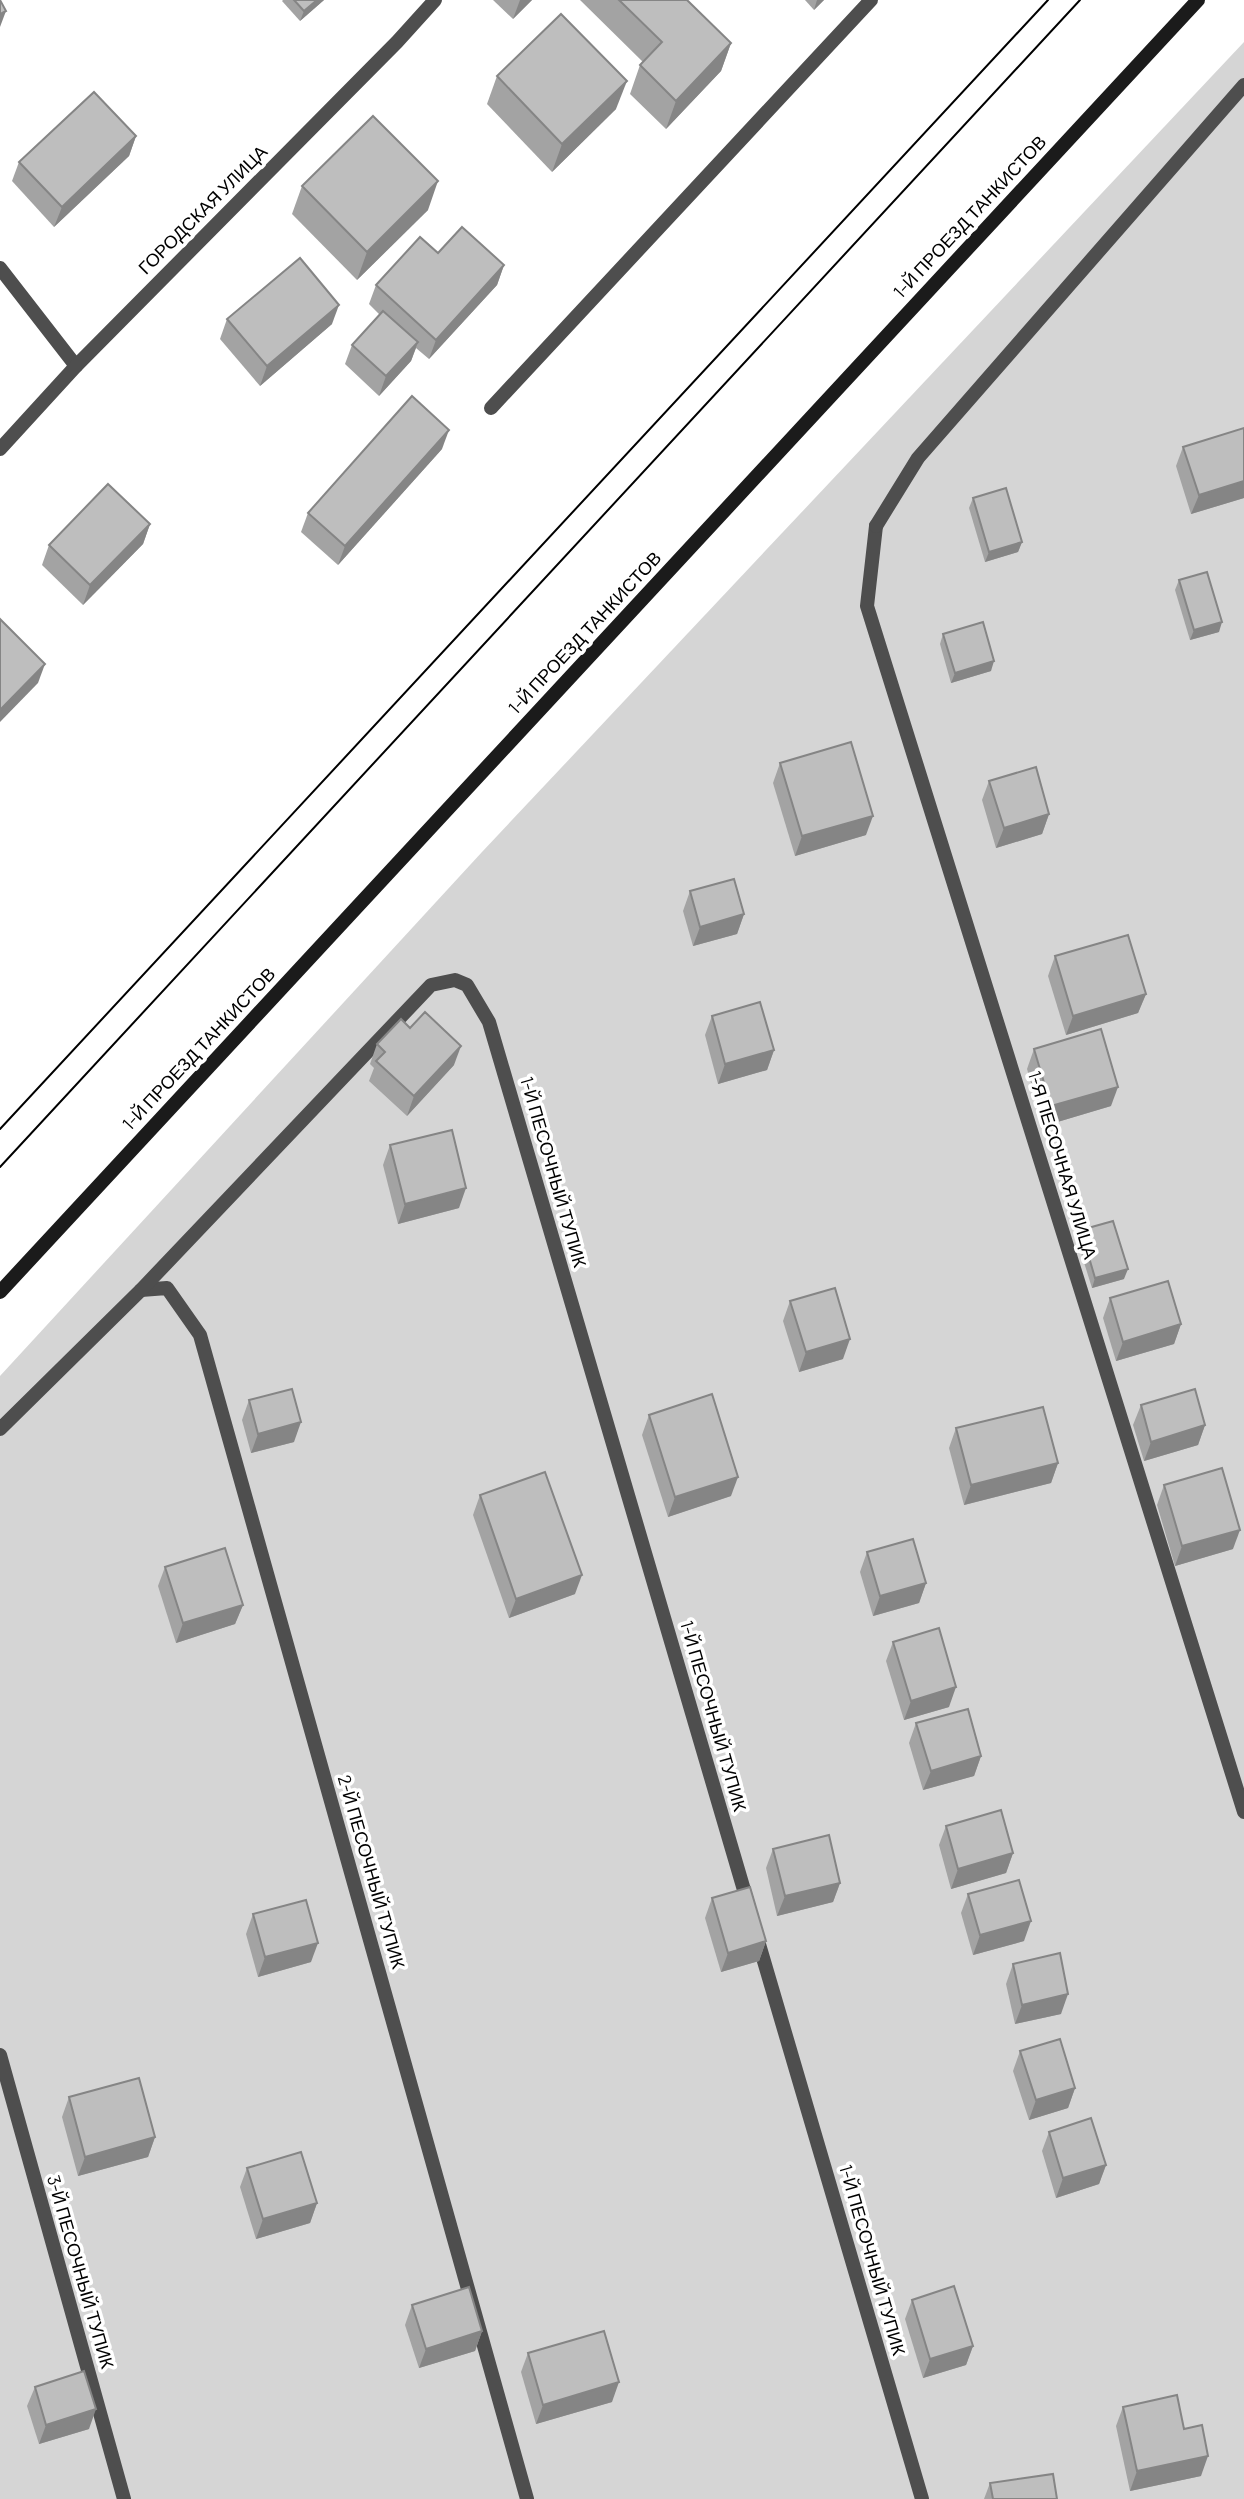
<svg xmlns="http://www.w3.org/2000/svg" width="1244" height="2499" font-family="Barlow,sans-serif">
  <rect width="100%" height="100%" fill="#fff"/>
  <polygon fill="#d5d5d5" points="1244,42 1244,2499 0,2499 0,1376 482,852"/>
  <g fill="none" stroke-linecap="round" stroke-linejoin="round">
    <g stroke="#4e4e4e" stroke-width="14">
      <polyline points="0,268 76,366"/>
      <polyline points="876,526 867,606 1244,1812"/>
      <polyline points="141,1290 167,1288 200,1335 527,2499"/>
      <polyline points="0,1429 141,1290 431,985 455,980 467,985 489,1022 749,1907"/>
      <polyline points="756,1934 922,2499"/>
      <polyline points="0,2055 124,2499"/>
    </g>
    <g stroke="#4e4e4e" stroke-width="14">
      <polyline points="491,408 871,0"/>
      <polyline points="0,449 76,366 397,42 435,0"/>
      <polyline points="876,526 918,458 1244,85"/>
    </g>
    <polyline stroke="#1b1b1b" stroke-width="14" points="0,1292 1198,0"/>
    <g stroke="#000" stroke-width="2">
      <polyline points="0,1129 1048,0"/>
      <polyline points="0,1167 1080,0"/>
    </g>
  </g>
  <g fill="#a3a3a3">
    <polygon points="283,0 324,0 300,21 282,1"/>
    <polygon points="493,0 532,0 513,19"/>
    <polygon points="580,0 687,0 731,43 721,71 666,129 630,94 640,65 643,62"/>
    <polygon points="805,0 824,0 814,10"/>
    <polygon points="497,76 616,109 552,172 487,104"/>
    <polygon points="136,136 129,156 54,227 12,181 19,162"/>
    <polygon points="302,186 428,210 357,280 292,214"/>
    <polygon points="438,253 504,265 497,285 429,359 416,348 411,361 379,396 345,364 352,345 380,315 369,304 376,285"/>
    <polygon points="227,319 332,324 260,386 220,339"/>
    <polygon points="1244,428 1244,498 1191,514 1176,466 1183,447"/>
    <polygon points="442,449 338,565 301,532 308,513"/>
    <polygon points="973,498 1022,542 1018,552 985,562 969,508"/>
    <polygon points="150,524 143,544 83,605 42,565 49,545"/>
    <polygon points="1179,580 1219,632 1190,640 1175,590"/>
    <polygon points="943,634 991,671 951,683 940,644"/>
    <polygon points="780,763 866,835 795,856 773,783"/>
    <polygon points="989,781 1049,814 1042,834 996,848 982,800"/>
    <polygon points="690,891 744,914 737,934 693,946 683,911"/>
    <polygon points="1055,956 1146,994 1138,1013 1066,1035 1048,976"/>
    <polygon points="712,1016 774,1050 767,1070 718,1084 705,1035"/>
    <polygon points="410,1028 454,1065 407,1116 369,1081 374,1068 370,1064 377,1044"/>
    <polygon points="1034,1049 1111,1106 1044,1126 1027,1069"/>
    <polygon points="390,1145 459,1208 398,1224 383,1165"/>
    <polygon points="1081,1230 1124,1279 1092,1288 1077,1240"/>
    <polygon points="1110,1298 1181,1324 1174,1344 1116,1361 1103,1318"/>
    <polygon points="790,1301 843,1359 799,1372 783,1321"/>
    <polygon points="249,1400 294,1442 251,1453 242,1420"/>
    <polygon points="1141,1405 1205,1425 1198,1445 1144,1461 1133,1425"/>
    <polygon points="649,1415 731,1496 668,1517 642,1435"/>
    <polygon points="956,1428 1058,1463 1051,1483 964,1505 949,1448"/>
    <polygon points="1164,1485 1233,1549 1175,1566 1157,1505"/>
    <polygon points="480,1495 575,1594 509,1618 473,1515"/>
    <polygon points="867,1552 926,1583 919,1603 873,1616 860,1572"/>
    <polygon points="165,1567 243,1605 235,1624 176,1643 158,1586"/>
    <polygon points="893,1642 949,1707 904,1720 886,1661"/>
    <polygon points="916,1723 981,1756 974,1776 923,1790 909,1743"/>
    <polygon points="946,1826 1013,1853 1006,1873 951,1889 939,1845"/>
    <polygon points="773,1849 840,1883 833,1902 777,1916 766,1868"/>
    <polygon points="968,1894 1024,1941 973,1955 961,1913"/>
    <polygon points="712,1898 766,1941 759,1961 721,1972 705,1918"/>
    <polygon points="253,1914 311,1962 258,1977 246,1934"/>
    <polygon points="1013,1964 1061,2014 1015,2024 1006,1984"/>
    <polygon points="1020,2051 1075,2088 1068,2108 1029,2120 1013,2071"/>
    <polygon points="69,2097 155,2137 148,2157 78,2176 62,2117"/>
    <polygon points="1049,2132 1106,2165 1099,2184 1056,2198 1042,2151"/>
    <polygon points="247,2168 317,2203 310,2223 256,2239 240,2187"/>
    <polygon points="912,2300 973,2346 966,2365 923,2378 905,2319"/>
    <polygon points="412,2305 482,2331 475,2351 419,2368 405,2325"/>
    <polygon points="528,2353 612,2402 536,2424 521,2372"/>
    <polygon points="35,2387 89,2429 39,2444 27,2406"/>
    <polygon points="1123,2407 1184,2429 1201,2476 1130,2491 1116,2426"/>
    <polygon points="990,2483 1057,2499 984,2499"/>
  </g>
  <g fill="#858585">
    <polygon points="317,0 324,0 300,21 304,11"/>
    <polygon points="520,0 532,0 513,19"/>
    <polygon points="817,0 824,0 814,10"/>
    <polygon points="6,11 0,27 0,14"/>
    <polygon points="731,43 721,71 666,129 676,101"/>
    <polygon points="627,81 616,109 552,172 562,144"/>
    <polygon points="136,136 129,156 54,227 62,207"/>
    <polygon points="438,181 428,210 357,280 367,252"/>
    <polygon points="504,265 497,285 429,359 436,340"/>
    <polygon points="339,305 332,324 260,386 267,366"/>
    <polygon points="418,342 411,361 379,396 386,376"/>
    <polygon points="449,430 442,449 338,565 345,546"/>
    <polygon points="1244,481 1244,498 1191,514 1199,495"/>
    <polygon points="150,524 143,544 83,605 90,585"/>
    <polygon points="1022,542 1018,552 985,562 989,552"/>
    <polygon points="1222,622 1219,632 1190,640 1194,630"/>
    <polygon points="994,661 991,671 951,683 955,673"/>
    <polygon points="45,664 38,683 0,722 0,710"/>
    <polygon points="1049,814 1042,834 996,848 1004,828"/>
    <polygon points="873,816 866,835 795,856 802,836"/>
    <polygon points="744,914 737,934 693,946 700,927"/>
    <polygon points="1146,994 1138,1013 1066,1035 1073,1016"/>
    <polygon points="461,1046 454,1065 407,1116 414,1096"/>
    <polygon points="774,1050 767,1070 718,1084 725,1064"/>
    <polygon points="1118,1087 1111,1106 1044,1126 1051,1106"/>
    <polygon points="466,1188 459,1208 398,1224 405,1204"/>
    <polygon points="1128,1269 1124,1279 1092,1288 1095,1278"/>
    <polygon points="1181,1324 1174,1344 1116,1361 1123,1342"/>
    <polygon points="850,1339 843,1359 799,1372 806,1352"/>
    <polygon points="301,1422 294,1442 251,1453 258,1434"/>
    <polygon points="1205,1425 1198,1445 1144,1461 1151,1442"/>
    <polygon points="1058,1463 1051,1483 964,1505 971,1485"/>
    <polygon points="738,1477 731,1496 668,1517 675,1497"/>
    <polygon points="1240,1530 1233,1549 1175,1566 1182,1546"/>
    <polygon points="582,1575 575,1594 509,1618 516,1599"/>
    <polygon points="926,1583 919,1603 873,1616 880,1596"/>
    <polygon points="243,1605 235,1624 176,1643 183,1623"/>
    <polygon points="956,1687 949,1707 904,1720 911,1701"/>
    <polygon points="981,1756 974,1776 923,1790 931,1771"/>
    <polygon points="1013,1853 1006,1873 951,1889 958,1869"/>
    <polygon points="840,1883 833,1902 777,1916 785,1896"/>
    <polygon points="1031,1921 1024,1941 973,1955 980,1935"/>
    <polygon points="766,1941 759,1961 721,1972 728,1953"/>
    <polygon points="318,1943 311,1962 258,1977 265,1957"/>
    <polygon points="1068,1994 1061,2014 1015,2024 1022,2005"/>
    <polygon points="1075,2088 1068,2108 1029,2120 1036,2100"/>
    <polygon points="155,2137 148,2157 78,2176 85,2157"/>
    <polygon points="1106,2165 1099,2184 1056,2198 1063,2178"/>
    <polygon points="317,2203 310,2223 256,2239 263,2219"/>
    <polygon points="482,2331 475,2351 419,2368 426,2349"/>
    <polygon points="973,2346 966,2365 923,2378 930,2359"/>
    <polygon points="619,2382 612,2402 536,2424 543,2405"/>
    <polygon points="96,2409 89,2429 39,2444 46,2425"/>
    <polygon points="1208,2456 1201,2476 1130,2491 1137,2471"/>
  </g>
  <g fill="#bebebe" stroke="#858585" stroke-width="2">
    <polygon points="0,0 6,11 0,14"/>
    <polygon points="294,0 317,0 304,11"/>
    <polygon points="619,0 687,0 731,43 676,101 640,65 662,42"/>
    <polygon points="561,14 627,81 562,144 497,76"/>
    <polygon points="94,92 136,136 62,207 19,162"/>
    <polygon points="373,116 438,181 367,252 302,186"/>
    <polygon points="462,227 504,265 436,340 376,285 420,237 438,253"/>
    <polygon points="300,258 339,305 267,366 227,319"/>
    <polygon points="383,311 418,342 386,376 352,345"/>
    <polygon points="412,396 449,430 345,546 308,513"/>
    <polygon points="1244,428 1244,481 1199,495 1183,447"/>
    <polygon points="108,484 150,524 90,585 49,545"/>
    <polygon points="1006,488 1022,542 989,552 973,498"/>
    <polygon points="1207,572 1222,622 1194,630 1179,580"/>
    <polygon points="0,619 45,664 0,710"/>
    <polygon points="983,622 994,661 955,673 943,634"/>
    <polygon points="851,742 873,816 802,836 780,763"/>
    <polygon points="1036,767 1049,814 1004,828 989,781"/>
    <polygon points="734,879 744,914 700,927 690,891"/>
    <polygon points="1128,935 1146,994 1073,1016 1055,956"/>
    <polygon points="760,1002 774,1050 725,1064 712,1016"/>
    <polygon points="425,1012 461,1046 414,1096 376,1061 385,1052 377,1044 401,1019 410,1028"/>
    <polygon points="1101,1029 1118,1087 1051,1106 1034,1049"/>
    <polygon points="452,1130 466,1188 405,1204 390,1145"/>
    <polygon points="1113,1221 1128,1269 1095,1278 1081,1230"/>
    <polygon points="1168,1281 1181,1324 1123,1342 1110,1298"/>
    <polygon points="835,1288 850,1339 806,1352 790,1301"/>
    <polygon points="292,1389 301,1422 258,1434 249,1400"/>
    <polygon points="1195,1389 1205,1425 1151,1442 1141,1405"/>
    <polygon points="712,1394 738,1477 675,1497 649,1415"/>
    <polygon points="1043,1407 1058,1463 971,1485 956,1428"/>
    <polygon points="1222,1468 1240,1530 1182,1546 1164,1485"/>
    <polygon points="545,1472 582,1575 516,1599 480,1495"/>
    <polygon points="913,1539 926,1583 880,1596 867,1552"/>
    <polygon points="225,1548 243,1605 183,1623 165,1567"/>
    <polygon points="939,1628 956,1687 911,1701 893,1642"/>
    <polygon points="968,1709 981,1756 931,1771 916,1723"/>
    <polygon points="1001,1810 1013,1853 958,1869 946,1826"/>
    <polygon points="829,1835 840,1883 785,1896 773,1849"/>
    <polygon points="1019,1880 1031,1921 980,1935 968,1894"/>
    <polygon points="750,1887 766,1941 728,1953 712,1898"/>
    <polygon points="306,1900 318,1943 265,1957 253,1914"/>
    <polygon points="1060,1953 1068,1994 1022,2005 1013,1964"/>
    <polygon points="1060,2039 1075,2088 1036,2100 1020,2051"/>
    <polygon points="139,2078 155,2137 85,2157 69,2097"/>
    <polygon points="1091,2118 1106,2165 1063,2178 1049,2132"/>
    <polygon points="301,2152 317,2203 263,2219 247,2168"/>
    <polygon points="954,2286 973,2346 930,2359 912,2300"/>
    <polygon points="469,2287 482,2331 426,2349 412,2305"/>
    <polygon points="604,2331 619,2382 543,2405 528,2353"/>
    <polygon points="84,2371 96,2409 46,2425 35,2387"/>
    <polygon points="1177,2395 1184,2429 1202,2425 1208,2456 1137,2471 1123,2407"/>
    <polygon points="1053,2474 1057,2499 993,2499 990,2483"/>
  </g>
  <g text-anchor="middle" stroke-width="7" stroke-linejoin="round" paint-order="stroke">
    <g font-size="18" fill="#000" stroke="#fff">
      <text transform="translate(203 210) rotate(-45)" y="6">ГОРОДСКАЯ УЛИЦА</text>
      <text transform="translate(970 217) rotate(-47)" y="6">1-Й ПРОЕЗД ТАНКИСТОВ</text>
      <text transform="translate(585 633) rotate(-47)" y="6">1-Й ПРОЕЗД ТАНКИСТОВ</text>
      <text transform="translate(199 1049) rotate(-47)" y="6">1-Й ПРОЕЗД ТАНКИСТОВ</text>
      <text transform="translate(1062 1165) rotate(73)" y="6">1-Я ПЕСОЧНАЯ УЛИЦА</text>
      <text transform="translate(553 1172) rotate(74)" y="6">1-Й ПЕСОЧНЫЙ ТУПИК</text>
      <text transform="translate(713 1716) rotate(74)" y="6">1-Й ПЕСОЧНЫЙ ТУПИК</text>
      <text transform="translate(371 1872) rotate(74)" y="6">2-Й ПЕСОЧНЫЙ ТУПИК</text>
      <text transform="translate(872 2260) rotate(74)" y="6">1-Й ПЕСОЧНЫЙ ТУПИК</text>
      <text transform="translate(80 2272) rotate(74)" y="6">3-Й ПЕСОЧНЫЙ ТУПИК</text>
    </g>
  </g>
</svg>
